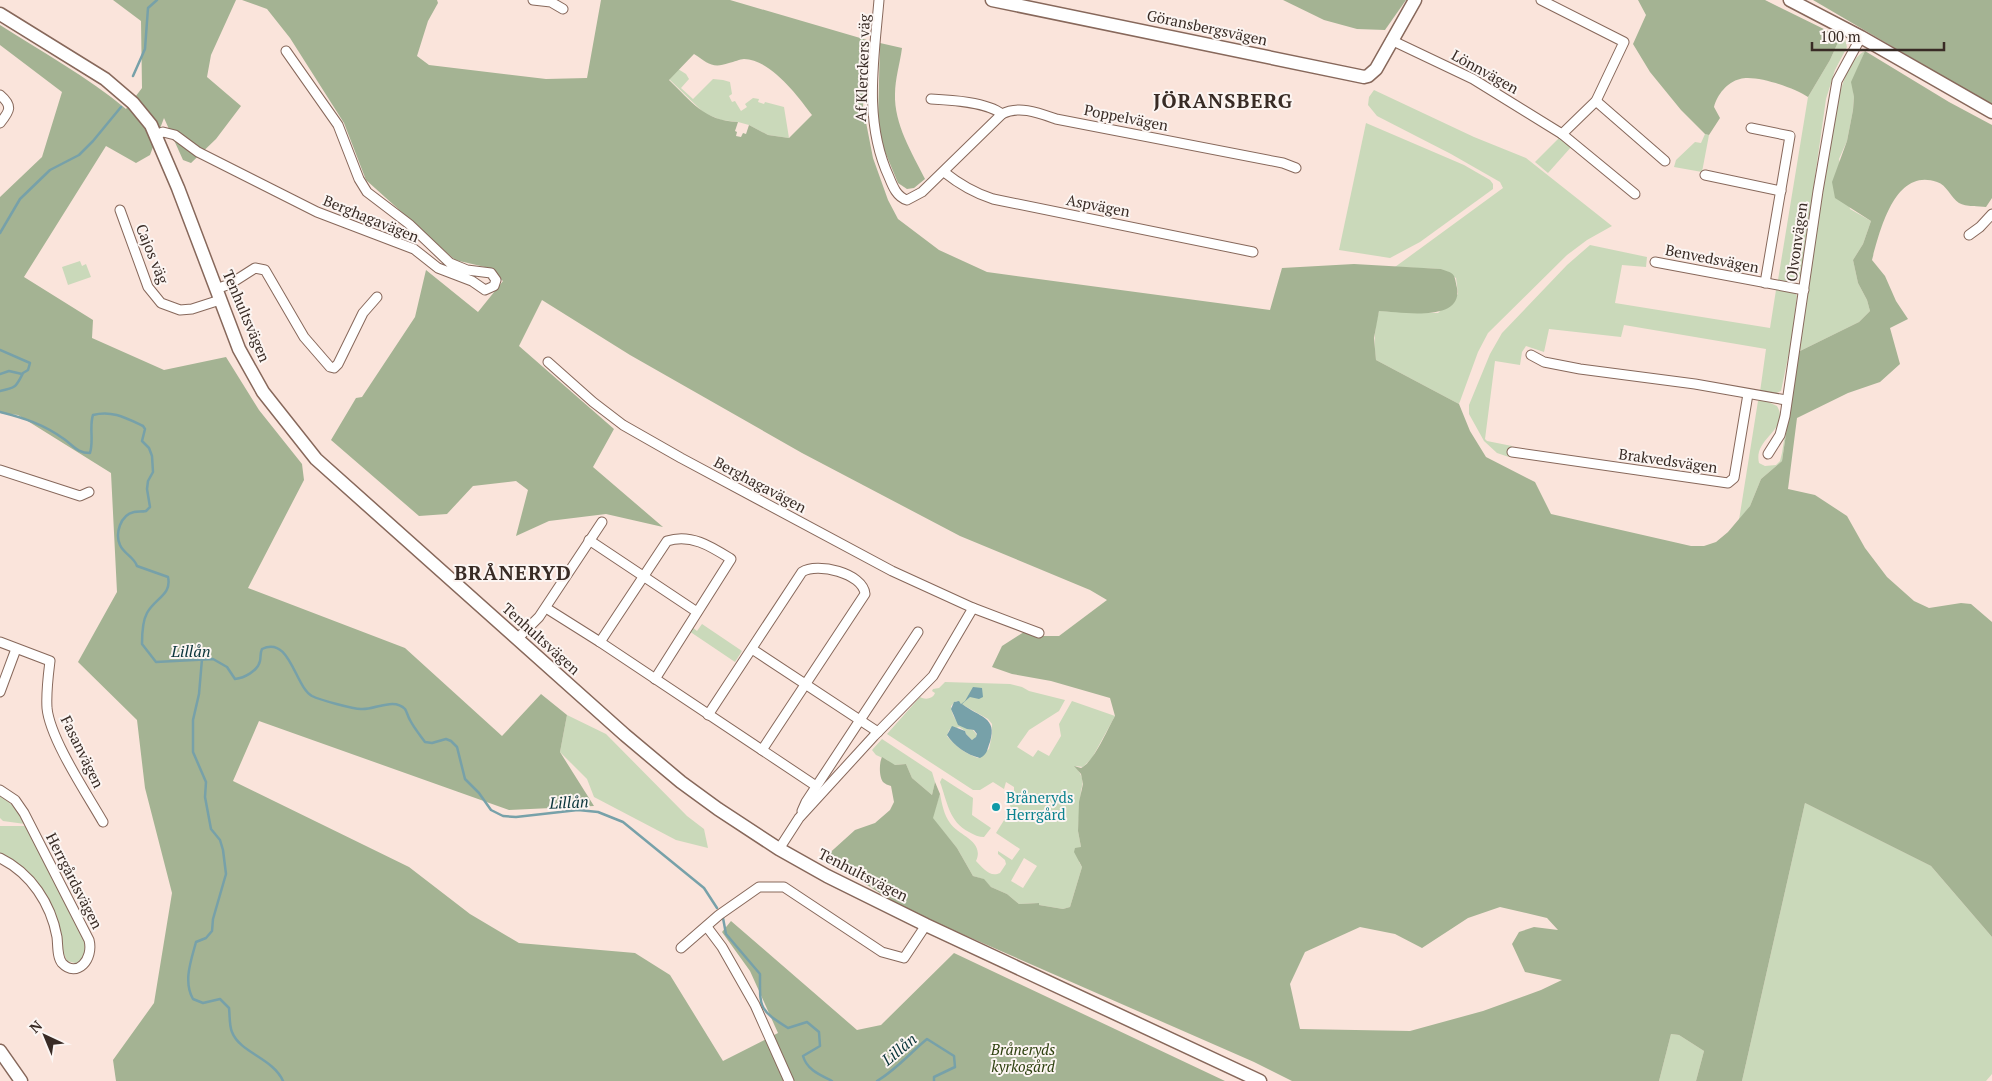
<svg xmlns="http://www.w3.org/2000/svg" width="1992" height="1081" font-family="'PT Serif',serif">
  <rect width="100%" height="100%" fill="#fae4db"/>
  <g fill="#cad9ba" fill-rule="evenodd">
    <polygon points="1840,32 1845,39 1847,47 1835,70 1826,99 1801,276 1798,281 1791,282 1778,280 1808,97 1830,60 1839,40 1834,34"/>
    <path d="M1865,51L1852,82L1854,97L1853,110L1847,141L1839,159L1850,209L1871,221L1863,244L1853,260L1858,283L1867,300L1870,311L1859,322L1798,352L1782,461L1761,479L1750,506L1739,520L1758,401H1766L1777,406C1791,430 1753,437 1759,463L1765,466L1776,465L1780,461L1782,453L1837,102C1843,84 1848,60 1865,51Z"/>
    <polygon points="678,69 686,74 689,79 681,88 693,99 713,79 723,80 730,82 732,94 729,96 732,102 735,101 741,111 747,107 745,104 753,98 759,99 758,102 764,104 765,102 784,107 789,138 768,135 749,125 738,122 721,120 704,113 669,79"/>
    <path d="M1374,90L1474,137L1526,158L1612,226L1587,240L1567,255L1488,333L1478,352L1459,404L1376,360C1374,343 1374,328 1379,311L1438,313L1458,294L1456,278L1441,269L1395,267L1503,188L1500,182L1451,154L1377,116L1368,105L1369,97Z"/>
    <polygon points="1366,123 1464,165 1490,180 1493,184 1493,189 1420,242 1390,258 1339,250"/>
    <polygon points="1705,134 1709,135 1702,172 1674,167 1676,160 1695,142 1701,143"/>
    <polygon points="1561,136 1572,146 1548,173 1535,162"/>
    <polygon points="1590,245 1647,257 1646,267 1622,265 1615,303 1770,328 1776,290 1795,293 1797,296 1791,343 1781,391 1776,393 1760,392 1766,349 1624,325 1621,337 1549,329 1544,352 1526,346 1522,352 1520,365 1495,361 1485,439 1487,441 1512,446 1509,457 1497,453 1484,441 1469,414 1469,405 1490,354 1502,333 1567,265"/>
    <polygon points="80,261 82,266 86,264 91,277 68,285 62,267"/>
    <polygon points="702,624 742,651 735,662 689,631 692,627 697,631"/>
    <path d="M945,682L1010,684L1022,687L1029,691L1065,700L1059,711L1029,730L1017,747L1033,757L1038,750L1049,756L1061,736L1059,724L1072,701L1115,716L1092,758L1083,767L1075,766C1081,774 1085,780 1081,790L1078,831L1081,847L1079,862L1082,867L1070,907L1063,909L1039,905L1038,903L1019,904L1007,894L991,887L983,879L973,876L957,848L932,818L940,794C942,804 944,815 950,823C959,836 985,841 976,861C983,868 990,878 1000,873L1006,864L1005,860L998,854V851L1012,860L1020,849L996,833L1011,809L1010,805L1014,798V787L1006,782L1004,789L993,782L980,790H973L887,734L920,697C925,700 933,699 935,693L932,691L933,689L939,688ZM956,701L988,719L992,724V735L989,749L978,758C966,754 955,746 947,736L949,730L953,727L954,729L959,727L965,731L966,734L972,740L975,739L977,735L973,730C961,727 952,720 951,706ZM1024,858L1037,866L1023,888L1011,881Z"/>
    <polygon points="567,715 606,734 687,816 704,829 708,848 676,840 594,797 587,779 560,752"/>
    <polygon points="882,739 932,772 935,782 932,795 912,778 906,764 895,765 890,764 887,760 876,755 872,750"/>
    <path d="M942,778L973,798L972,815L991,828L984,837C979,837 974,835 969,832C949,822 947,801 940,782Z"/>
    <polygon points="0,795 17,809 25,824 3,821 0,818"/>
    <polygon points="1805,803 1931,866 1992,937 1992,1074 1986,1081 1742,1081"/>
    <polygon points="0,826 26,826 88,948 84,959 79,964 67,961 62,950 49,903 0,855"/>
    <polygon points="1671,1034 1679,1035 1704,1051 1696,1081 1659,1081"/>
  </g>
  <g fill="#a4b393" fill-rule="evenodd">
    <path d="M113,0H236L211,55L207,77L241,106L216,139L191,163L183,160L164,118L150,155L136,163L106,146L24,277L93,320L92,338L164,370L226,357L259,410L302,464L304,480L248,588L405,648L502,736L541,694L567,715L560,752L594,806L509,810L259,721L233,781L409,867L470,914L519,943L635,953L670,975L723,1061L778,1033L750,971L722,932L731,921L857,1030L881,1025L954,953L1225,1081H116L113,1060L154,1003L172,893L145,788L137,720L78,662L117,592L111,473L18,415L0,413V197L42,157L62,92L0,45V25C42,52 88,77 126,109L142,88L141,21Z"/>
    <path d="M242,0H437L438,3L428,21L417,56L429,65L546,79L587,78L601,0H730L867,40L863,107L873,158L888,200L898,219L939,250L987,272L1270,310L1282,268L1354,264L1441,269C1456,274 1454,274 1457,288C1463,323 1400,312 1379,311L1374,338L1376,360L1459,404L1470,431L1486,457L1535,482L1551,514L1691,546H1704L1716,542L1728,532L1750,506L1761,479L1782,461L1798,352L1859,322L1870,311L1867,300L1858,283L1853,260L1863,244L1871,221L1835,198L1832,182L1847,141L1853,110L1854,97L1851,82L1865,51L1949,102L1992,125V198L1986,207C1979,206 1966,207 1959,203C1951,198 1947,185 1937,182C1895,167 1880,230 1872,260L1885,276L1896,301L1908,319L1890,328L1900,364L1880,382L1848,393L1797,418L1788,489L1815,495L1847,516L1865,548L1887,577L1914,601L1929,608L1961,603L1971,604L1992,622V937L1931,866L1805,803L1742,1081H1696L1704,1051L1679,1035L1671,1034L1659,1081H1292L1254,1062L907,910L824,858L855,830L875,823L890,810L894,802L891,786C888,785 885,784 883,782C879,777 879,763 882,757L895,765L906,764L912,778L932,795L935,782L940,794L933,818L957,848L973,876L984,879L991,887L1007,894L1019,904L1039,903V905L1063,909L1070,907L1082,867L1074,852L1075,848L1081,847L1078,831L1079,802L1083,784L1081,774L1074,766L1081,768C1094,762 1107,730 1115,716L1110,698L1051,681L1012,674L992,667L1002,646L1024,632L1043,636H1059L1107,600L1090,590L960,536L802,453L630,355L542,300L519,346L614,429L593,467L663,527L606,514L549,521L516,536L528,490L516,481L473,486L447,514L419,516L331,440L356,398L362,397L415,317L426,270L478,312L503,281L485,267L455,260L366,180L344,123L290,38L267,9ZM694,54C708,63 712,69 729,63C734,62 740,59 744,59C770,59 798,96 812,115L789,138L768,135L749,125L746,134L743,133L741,137L736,136L737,132L735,131L738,122C704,121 691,101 669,80ZM1500,907L1547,918L1558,930L1534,927L1519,932L1512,944L1525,972L1562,980L1541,990L1483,1011L1410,1031L1300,1029L1290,984L1305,952L1360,927L1395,934L1422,948L1468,918Z"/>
    <polygon points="1283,0 1406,0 1385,30 1357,29 1324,20"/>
    <path d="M1638,0H1765L1834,34L1839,40L1830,60L1808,97C1795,88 1755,74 1740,79C1727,82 1717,95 1714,107L1720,118L1709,135L1705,134L1681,110L1650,72L1633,44L1646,15Z"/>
    <polygon points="1813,0 1992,0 1992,105"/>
    <path d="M880,43L902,48C900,63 895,79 895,94C894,124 912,153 925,179L914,188L907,189L898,183L883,147L878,119Z"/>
  </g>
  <path fill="#77a1a9" d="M973,687L982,688L983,697L979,699L970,697L962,704C979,717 998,717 990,742C987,749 988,754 980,758C967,755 954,746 947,735L952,726L965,731L966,734L972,740L976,737L977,734L974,730L967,729L958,725L951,709L954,702L959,701L961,704L965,701Z"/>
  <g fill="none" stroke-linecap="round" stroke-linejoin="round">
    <g stroke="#77a1a9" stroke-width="2.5">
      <polyline points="133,76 145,49 148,8 157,0"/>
      <polyline points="0,233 20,199 50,170 79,155 93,141 121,107"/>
      <path d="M0,350L30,363L28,370L23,373C16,387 16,388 0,391"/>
      <polyline points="0,374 9,371 22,374"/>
      <path d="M0,412C24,418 43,424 64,439C74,446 77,453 90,453C94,440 89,427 93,415C112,410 126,418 143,426L145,429L142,441L149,448L152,456L153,472L148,481L147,489L150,507L146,511C142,512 137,511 134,512C120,515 115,534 120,545C124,554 134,557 137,566L168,577C172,595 155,598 147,613C142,622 142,635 142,644L156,662L213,659L227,667L235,679C244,678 258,671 260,661C261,656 260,653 262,649C290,635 295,687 312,696C320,700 353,709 361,709C375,710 394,697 405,709C407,712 408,717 410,720C414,728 420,735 425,742L432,743L446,739L451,741L457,747L465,779L479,793L491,810L503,816L516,817L578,810L598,812L623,822L704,888L717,908"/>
      <path d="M202,659L199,694L193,720V752L206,782L205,797L211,829L220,840L223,850L226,874L213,919L212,931L206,938L196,942C191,961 183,981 193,999L203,1003L220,999L229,1008C230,1015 229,1025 232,1032C240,1053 273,1058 283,1081"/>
      <path d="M723,918L726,934L760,974C760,1008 758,1009 788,1028L807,1022L819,1032L820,1046L803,1056C807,1070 820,1075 832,1081"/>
      <path d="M877,1081C896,1070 910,1053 927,1039L954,1056L955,1067L934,1077V1081"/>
    </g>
    <g stroke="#87685b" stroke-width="11">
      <g id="street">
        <polyline points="533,0 551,2 563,9"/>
        <path d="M879,0C874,59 863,121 889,177C893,187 897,197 907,200L922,192L1002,114C1019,105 1039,113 1056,119L1283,163L1296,168"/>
        <polyline points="1391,40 1473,79 1562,134 1596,101 1624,42 1541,0"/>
        <path d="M0,95C13,106 10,111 0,123"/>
        <path d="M931,99C951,100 987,102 1002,114"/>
        <polyline points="1596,101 1665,161"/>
        <polyline points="1751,128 1790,136 1765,283"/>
        <polyline points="1562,134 1635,194"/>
        <polyline points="156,135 163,132 175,135 198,152 317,212 414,249 438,268 472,281 485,290 494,286 496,280 491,273 467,270 450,263 409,224 367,192 359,179 338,125 286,51"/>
        <path d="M944,172C959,184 974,193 993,199L1253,252"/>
        <polyline points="1705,175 1781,191"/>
        <polyline points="120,210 148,287 161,303 180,310 192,309 220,300"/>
        <polyline points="1969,235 1980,227 1992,214"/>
        <polyline points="1655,262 1804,290"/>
        <polyline points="216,289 230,284 255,268 265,270 304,337 330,367 334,368 338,364 363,313 377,297"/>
        <polyline points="1531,355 1544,362 1580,369 1695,384 1786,400"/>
        <polyline points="548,362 593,402 623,425 681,458 892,571 973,608 1039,633"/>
        <polyline points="1512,452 1728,483 1734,478 1748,394"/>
        <polyline points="1768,454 1780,435 1785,416 1818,191 1837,81 1861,37"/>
        <polyline points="0,470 80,496 89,492"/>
        <polyline points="589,540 697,612"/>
        <polyline points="546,608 600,642 816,786"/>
        <polyline points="517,639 539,617 602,522"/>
        <path d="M0,642L50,661C48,677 46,692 47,708C50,739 87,794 103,822"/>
        <path d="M600,642L667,541C691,533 712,547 731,559L655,679"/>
        <polyline points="752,649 878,732"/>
        <polyline points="0,692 16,649"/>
        <path d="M708,715L802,572C817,562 863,573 865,594L762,750"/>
        <path d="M0,790L15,800L24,813L89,940C94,959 77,979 62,963C57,957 58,945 57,937C51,904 31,873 0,858"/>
        <polyline points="802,811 806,802 918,632"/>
        <polyline points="779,849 799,818 874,736 933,676 973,608"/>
        <polyline points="707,927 722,947 755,1005 789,1081"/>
        <polyline points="681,948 719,915 759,887 784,887 882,952 904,958 926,925"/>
      </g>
    </g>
    <g stroke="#87685b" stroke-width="15">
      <g id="secondary">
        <polyline points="992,0 1364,77 1368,76 1376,69 1415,0"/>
        <polyline points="1790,0 1861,37 1992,112"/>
        <polyline points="0,14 105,79 133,103 151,125 178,188 239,349 263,392 316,459 625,735 681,782 718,809 779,849 827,876 926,925 1260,1081"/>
        <polyline points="0,1051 21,1081"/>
      </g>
    </g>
    <use href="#street" stroke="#fff" stroke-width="9"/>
    <use href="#secondary" stroke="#fff" stroke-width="12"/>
  </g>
  <circle fill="#0f9aa8" stroke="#fcf5f2" stroke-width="2" cx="996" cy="807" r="5"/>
  <g text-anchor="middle" stroke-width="4" stroke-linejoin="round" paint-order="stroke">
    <g font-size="15" fill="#382b25" stroke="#fcf5f2">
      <text transform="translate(1207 28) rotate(12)" y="5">Göransbergsvägen</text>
      <text transform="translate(863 68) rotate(-88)" y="5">Af Klerckers väg</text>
      <text transform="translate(1485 72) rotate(29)" y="5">Lönnvägen</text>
      <text transform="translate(1126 118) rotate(11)" y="5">Poppelvägen</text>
      <text transform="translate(1098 206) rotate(11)" y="5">Aspvägen</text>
      <text transform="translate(371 219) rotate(22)" y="5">Berghagavägen</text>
      <text transform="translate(1797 242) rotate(-82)" y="5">Olvonvägen</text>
      <text transform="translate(152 254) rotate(68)" y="5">Cajos väg</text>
      <text transform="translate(1712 259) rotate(11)" y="5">Benvedsvägen</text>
      <text transform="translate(246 316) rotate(67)" y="5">Tenhultsvägen</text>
      <text transform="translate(1668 461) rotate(8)" y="5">Brakvedsvägen</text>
      <text transform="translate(760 485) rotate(28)" y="5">Berghagavägen</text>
      <text transform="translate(541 639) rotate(42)" y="5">Tenhultsvägen</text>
      <text transform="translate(82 752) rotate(64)" y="5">Fasanvägen</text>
      <text transform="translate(863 875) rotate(27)" y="5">Tenhultsvägen</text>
      <text transform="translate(74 881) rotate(63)" y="5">Herrgårdsvägen</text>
    </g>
    <g font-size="15" fill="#0d838f" stroke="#fcf5f2" text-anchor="start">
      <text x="1006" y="803">Bråneryds<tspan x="1006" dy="17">Herrgård</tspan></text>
    </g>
    <g font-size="15" font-style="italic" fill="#2e4110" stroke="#fcf5f2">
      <text x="1023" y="1055">Bråneryds<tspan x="1023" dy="17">kyrkogård</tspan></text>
    </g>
    <g font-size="16" font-style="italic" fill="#09343a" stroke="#fcf5f2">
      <text x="191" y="657">Lillån</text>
      <text transform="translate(569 802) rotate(-2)" y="6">Lillån</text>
      <text transform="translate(899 1049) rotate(-40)" y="6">Lillån</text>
    </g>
    <g font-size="20" font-weight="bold" letter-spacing="1" fill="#382b25" stroke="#fcf5f2">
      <text x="1223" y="108">JÖRANSBERG</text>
      <text x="513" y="580">BRÅNERYD</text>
    </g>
  </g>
  <g transform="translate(45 1036) rotate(316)" stroke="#fcf5f2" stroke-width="4" paint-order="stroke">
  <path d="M0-4L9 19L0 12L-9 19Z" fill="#382b25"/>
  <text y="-8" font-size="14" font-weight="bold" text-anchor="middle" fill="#382b25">N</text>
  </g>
  <path d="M1812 42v8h132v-8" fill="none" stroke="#382b25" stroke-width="2.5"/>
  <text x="1820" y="42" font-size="15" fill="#382b25" stroke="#fcf5f2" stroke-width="4" paint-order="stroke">100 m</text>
</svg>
